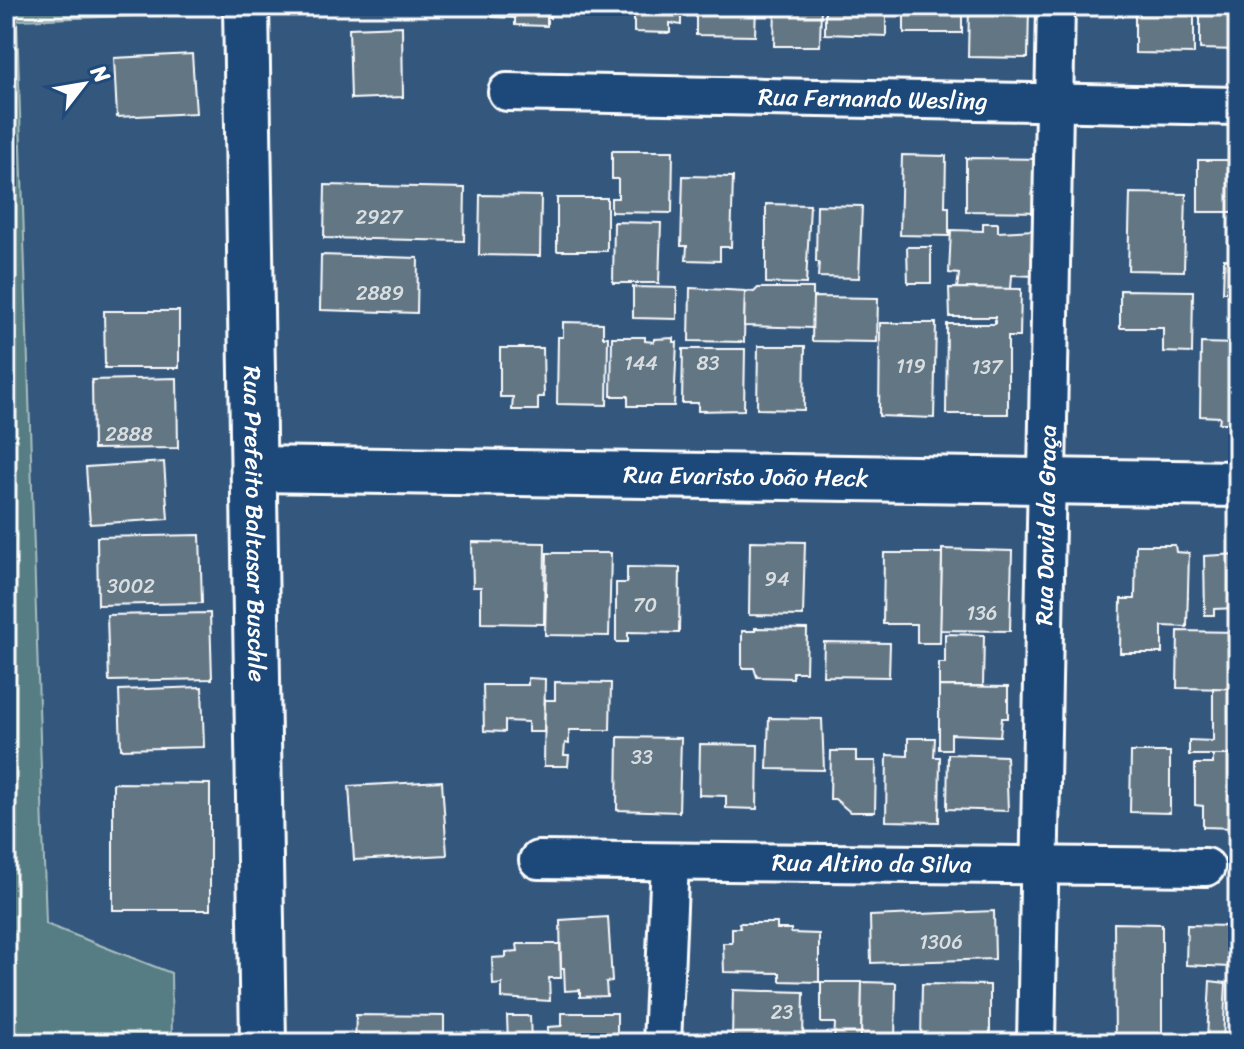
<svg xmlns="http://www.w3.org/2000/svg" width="1244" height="1049" font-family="Sriracha,sans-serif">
  <rect width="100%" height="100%" fill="#33577d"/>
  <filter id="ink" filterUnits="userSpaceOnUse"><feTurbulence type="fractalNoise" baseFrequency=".0125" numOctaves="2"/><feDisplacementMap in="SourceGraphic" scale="16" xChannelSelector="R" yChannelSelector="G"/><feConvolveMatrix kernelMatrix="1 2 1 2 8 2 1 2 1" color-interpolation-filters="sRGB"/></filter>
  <g filter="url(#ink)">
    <polygon fill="#557d83" stroke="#aabec1" stroke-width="2" points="6,6 159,6 159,15 17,20 46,924 171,973 172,1043 6,1043"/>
    <g fill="#637684" stroke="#fff" stroke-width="2">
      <polygon points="493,6 551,6 550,18 547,17 547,26 515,25 515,18 492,17"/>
      <polygon points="634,6 681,6 681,25 670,23 670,33 634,32"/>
      <polygon points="696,6 756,6 755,36 696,35"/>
      <polygon points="775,6 821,6 820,46 774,46"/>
      <polygon points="825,6 886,6 886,36 825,34"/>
      <rect x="904" y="6" width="58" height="27"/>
      <polygon points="969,6 1029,6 1028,58 968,57"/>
      <polygon points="1135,6 1194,6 1194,54 1135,53"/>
      <polygon points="1200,6 1238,6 1238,50 1200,49"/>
      <polygon points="402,26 403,97 351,99 349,28"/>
      <polygon points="192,54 196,113 117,117 114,58"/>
      <polygon points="612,151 673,151 672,213 611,212 611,198 618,198 618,179 612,179"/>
      <polygon points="902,155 946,156 945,207 949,207 949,236 900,235"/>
      <polygon points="966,158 1044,159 1044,212 966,211"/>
      <rect x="1198" y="160" width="40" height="52"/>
      <polygon points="683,176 733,177 731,247 720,247 720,261 686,260 687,246 681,246"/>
      <polygon points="325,185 465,188 464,241 324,238"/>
      <polygon points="1130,193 1186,194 1184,271 1128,270"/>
      <polygon points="480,195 541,196 540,256 479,255"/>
      <rect x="557" y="198" width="50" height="53"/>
      <polygon points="766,204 810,205 806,284 766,283"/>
      <polygon points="817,205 862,206 859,278 818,277 819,262 816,262"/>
      <polygon points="614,222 661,223 659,283 613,283"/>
      <polygon points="983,223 998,223 998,232 1034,230 1034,276 1012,275 1011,289 957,288 959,274 949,273 951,230 983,231"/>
      <polygon points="907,247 931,247 931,283 908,283"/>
      <polygon points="321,255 418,258 417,313 320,310"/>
      <polygon points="1224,259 1238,260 1238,292 1223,292"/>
      <polygon points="633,287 677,288 677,319 633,318"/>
      <polygon points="690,288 745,291 744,342 689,341"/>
      <polygon points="758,288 813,288 813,328 744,326 745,291 754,292"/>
      <polygon points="949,288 1021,289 1020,337 1008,337 1008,414 946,414 947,324 995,324 995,317 950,317"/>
      <polygon points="1120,290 1193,291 1192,353 1163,352 1163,328 1120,328"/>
      <polygon points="813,297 878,298 877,342 812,341"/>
      <polygon points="104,311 179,311 179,368 105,368"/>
      <polygon points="563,322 603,323 603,337 608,337 607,405 557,404 558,337 563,337"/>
      <polygon points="880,323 936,323 934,418 879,416"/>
      <polygon points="612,337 645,337 645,341 654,342 654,339 674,338 674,342 677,342 674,406 628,406 628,396 611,396"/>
      <polygon points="1201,343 1238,344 1238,423 1219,423 1220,417 1200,416"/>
      <polygon points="758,346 805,346 804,410 757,409"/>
      <polygon points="500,348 543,348 544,397 538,397 538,410 512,410 513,397 500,397"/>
      <polygon points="683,349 745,349 744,410 698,411 698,403 682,403"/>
      <polygon points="177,378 178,448 93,449 92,380"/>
      <polygon points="164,462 168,519 90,524 86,467"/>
      <polygon points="200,535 202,603 98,605 97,537"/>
      <polygon points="750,541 805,542 803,616 749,615"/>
      <polygon points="472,542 545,543 544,624 481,623 481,587 473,587"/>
      <polygon points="1136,545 1175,545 1176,552 1189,553 1187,627 1162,626 1162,653 1120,653 1121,599 1135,599"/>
      <polygon points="942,549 1012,551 1010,631 940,630"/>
      <polygon points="547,553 611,553 609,636 545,635"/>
      <polygon points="884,553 942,553 940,643 917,643 917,624 883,624"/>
      <polygon points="1238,554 1238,608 1214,609 1214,615 1205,615 1204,556"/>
      <polygon points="627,567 680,568 679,633 628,632 628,642 616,642 616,583 627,583"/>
      <polygon points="210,613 212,679 109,681 107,615"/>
      <polygon points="755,628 807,629 806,672 793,672 793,678 757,677 754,668 742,668 742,631 755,631"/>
      <polygon points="1178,631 1238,632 1237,689 1177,688"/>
      <polygon points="945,634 984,635 983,686 939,686 939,663 945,663"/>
      <polygon points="824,642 890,643 889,677 823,676"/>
      <polygon points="528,678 545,679 544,732 528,732 528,722 505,721 505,732 484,731 483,685 528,685"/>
      <polygon points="555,682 611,683 610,730 569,730 569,744 565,743 564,755 569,755 568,766 544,766 545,700 555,700"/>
      <polygon points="939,686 1008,687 1008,718 1002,718 1000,736 951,734 951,749 939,749"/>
      <polygon points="202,687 204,747 121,749 119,690"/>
      <polygon points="1213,688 1237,689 1236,755 1189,755 1189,740 1213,741"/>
      <polygon points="769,718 822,719 824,770 767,769"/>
      <polygon points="618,737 681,738 679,812 617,810"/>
      <polygon points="908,738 935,738 934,757 940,757 939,822 886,821 887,755 908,756"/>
      <polygon points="700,744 758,745 757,809 726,808 726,796 699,795"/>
      <polygon points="831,751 856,751 856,761 876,761 875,812 850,812 835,799 830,799"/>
      <polygon points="1131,752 1170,752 1170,813 1130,812"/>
      <polygon points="948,754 1006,756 1008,811 947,809"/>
      <polygon points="1213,755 1236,755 1235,828 1203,827 1203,806 1195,805 1195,764 1213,764"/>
      <polygon points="442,781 447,855 354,860 349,786"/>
      <polygon points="113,783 210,784 210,910 113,910"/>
      <polygon points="994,911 995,959 871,963 870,916"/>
      <polygon points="608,917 612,981 606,982 607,996 580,997 580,990 565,991 564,968 561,968 560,920"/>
      <polygon points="739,923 777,923 777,929 791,929 791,933 819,934 819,982 780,981 780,973 724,972 723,943 732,943 732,928 740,928"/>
      <polygon points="1114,923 1162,924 1162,1043 1115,1043"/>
      <polygon points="1187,925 1229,926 1230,967 1186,965"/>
      <polygon points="517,944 560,944 561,978 549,978 550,1001 502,998 502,984 493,985 492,958 506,957 506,952 518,951"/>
      <polygon points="1210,981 1226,983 1223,1040 1207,1039"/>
      <polygon points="821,982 862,982 861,1043 834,1043 835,1023 821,1023"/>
      <polygon points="862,982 896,983 895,1043 861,1043"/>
      <polygon points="922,984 990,985 990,1042 921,1042"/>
      <polygon points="733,990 804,992 803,1041 732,1039"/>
      <polygon points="562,1013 617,1013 617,1043 548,1043 548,1027 562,1026"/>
      <polygon points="356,1015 444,1016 444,1043 355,1043"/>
      <polygon points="507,1016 530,1016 531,1043 508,1043"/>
    </g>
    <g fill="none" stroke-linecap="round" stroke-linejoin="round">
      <g stroke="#fff" stroke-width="42">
        <g id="minor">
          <path id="s1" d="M507,92L1238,106"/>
          <path id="s2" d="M538,860L1206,867"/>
          <polyline points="662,1043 670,862"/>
          <path id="s3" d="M1036,1043L1056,6"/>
        </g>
      </g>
      <g stroke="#fff" stroke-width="50">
        <g id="tertiary">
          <path id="s4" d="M254,469L1238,484"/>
        </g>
      </g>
      <g stroke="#fff" stroke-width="50">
        <g id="secondary">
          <path id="s5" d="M246,6L263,1043"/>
        </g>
      </g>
      <use href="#minor" stroke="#1f4a7a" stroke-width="36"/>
      <use href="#tertiary" stroke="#1f4a7a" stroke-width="44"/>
      <use href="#secondary" stroke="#1f4a7a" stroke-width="44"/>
    </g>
  </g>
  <g text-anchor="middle" stroke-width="6" stroke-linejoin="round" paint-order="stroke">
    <g font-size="20" fill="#d8dde0">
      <text x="379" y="224">2927</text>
      <text x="380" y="300">2889</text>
      <text x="641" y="370">144</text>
      <text x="708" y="370">83</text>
      <text x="911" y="373">119</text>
      <text x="987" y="374">137</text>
      <text x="129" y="441">2888</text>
      <text x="777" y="586">94</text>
      <text x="131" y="593">3002</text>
      <text x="645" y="612">70</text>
      <text x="982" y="620">136</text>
      <text x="642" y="764">33</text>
      <text x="941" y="949">1306</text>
      <text x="782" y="1019">23</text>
    </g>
    <g font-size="24" fill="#fff" stroke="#1f4a7a">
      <text dy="8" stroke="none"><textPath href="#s1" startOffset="366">Rua Fernando Wesling</textPath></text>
      <text dy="8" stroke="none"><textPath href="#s4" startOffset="492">Rua Evaristo João Heck</textPath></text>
      <text dy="8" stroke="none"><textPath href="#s5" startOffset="518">Rua Prefeito Baltasar Buschle</textPath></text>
      <text dy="8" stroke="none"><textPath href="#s3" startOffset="518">Rua David da Graça</textPath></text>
      <text dy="8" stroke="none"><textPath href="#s2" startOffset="334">Rua Altino da Silva</textPath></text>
    </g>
  </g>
  <rect width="1244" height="1049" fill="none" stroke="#1f4a7a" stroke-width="32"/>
  <rect x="16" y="16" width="1212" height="1017" fill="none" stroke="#fff" stroke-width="3" filter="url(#ink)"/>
  <g transform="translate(84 84) rotate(59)" stroke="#1f4a7a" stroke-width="6" paint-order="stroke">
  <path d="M0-6L14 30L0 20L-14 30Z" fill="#ffffff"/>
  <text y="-12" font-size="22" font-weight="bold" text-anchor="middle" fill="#ffffff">N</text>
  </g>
</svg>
